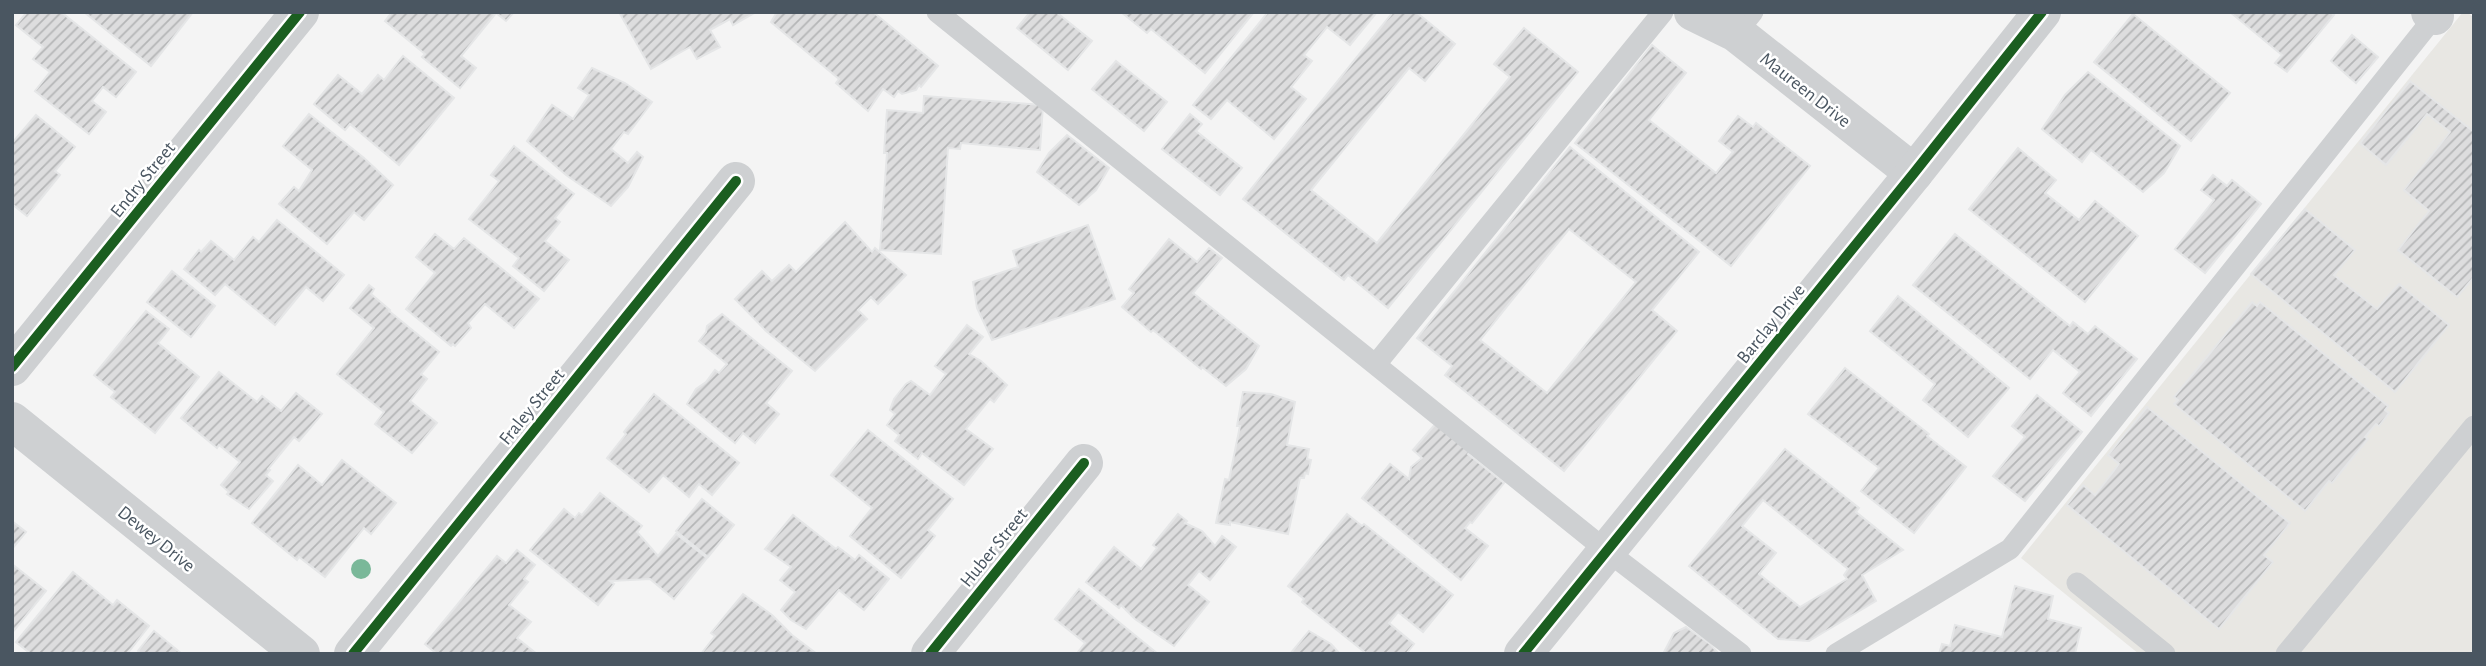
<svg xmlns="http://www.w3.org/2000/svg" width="2486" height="666" font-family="'Alegreya Sans',sans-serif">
  <defs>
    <pattern id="building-hatch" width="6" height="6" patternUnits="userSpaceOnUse" patternTransform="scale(1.75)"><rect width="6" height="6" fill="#ddddde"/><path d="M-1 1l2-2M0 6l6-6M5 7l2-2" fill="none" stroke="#b5b6b7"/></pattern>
  </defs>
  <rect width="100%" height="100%" fill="#f4f4f4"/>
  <polygon fill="#e8e7e3" points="2463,12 2467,12 2474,18 2474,654 2139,654 2021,558"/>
  <g fill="url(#building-hatch)" stroke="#e5e6e7" stroke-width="2" fill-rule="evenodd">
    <polygon points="27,12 61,12 136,72 116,97 103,87 92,101 106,112 89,134 35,91 50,72 33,59 43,47 16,25"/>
    <polygon points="84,12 193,12 151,66"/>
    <polygon points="392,12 514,12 506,21 496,13 461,56 476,68 460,88 422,57 425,54 385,21"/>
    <polygon points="619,12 756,12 733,25 730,19 710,30 720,47 697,59 690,47 651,69"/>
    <polygon points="777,12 873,12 938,66 921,87 919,85 916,90 902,94 898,91 894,97 883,89 868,111 836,83 839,79 771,22"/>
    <polygon points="1030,12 1056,12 1092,41 1068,70 1017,28"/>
    <polygon points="1121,12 1254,12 1205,73 1151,29 1147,33"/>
    <polygon points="1268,12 1377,12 1350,45 1327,27 1304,55 1312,61 1291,87 1306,99 1274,139 1227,100 1211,119 1193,105"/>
    <polygon points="1393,12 1416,12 1455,44 1425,81 1409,68 1311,190 1377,243 1510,77 1494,64 1524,28 1578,72 1388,308 1348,275 1344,280 1243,199"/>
    <polygon points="2230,12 2330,12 2334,15 2287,72 2275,63 2282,55"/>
    <polygon points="2133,14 2230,93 2191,141 2094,62"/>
    <polygon points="2352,35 2378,57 2356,83 2331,61"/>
    <polygon points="1652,45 1686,73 1649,120 1716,173 1733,152 1719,141 1738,116 1753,127 1756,123 1810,166 1731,266 1575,143"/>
    <polygon points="403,56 454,98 399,165 350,124 345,130 314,104 338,75 362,94 378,75 384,80"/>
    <polygon points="1116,61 1167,102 1144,131 1092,89"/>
    <polygon points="592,68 625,83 652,102 628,134 624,132 611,149 628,163 637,152 643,157 628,187 611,206 566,175 527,141 552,105 573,119 589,95 578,88"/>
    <polygon points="2088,72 2180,146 2164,173 2143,192 2091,150 2082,162 2042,129 2065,95"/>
    <polygon points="2410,81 2474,132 2474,277 2457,297 2398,250 2429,211 2404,190 2450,132 2427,114 2386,165 2360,143"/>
    <polygon points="924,96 1043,105 1040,150 961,143 960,149 948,148 941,254 880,250 887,153 884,153 887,110 923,113"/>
    <polygon points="309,114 364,158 393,185 364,220 354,212 327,244 279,204 294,187 299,191 312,170 283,146"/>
    <polygon points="1190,114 1202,124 1196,131 1242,168 1220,195 1162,149"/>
    <polygon points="36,115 75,147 55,171 60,175 27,216 12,204 12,143"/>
    <polygon points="1067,135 1109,168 1096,190 1079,205 1037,172 1049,153"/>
    <polygon points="514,146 574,194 555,218 560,222 545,241 569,260 544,291 513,266 519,258 469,219 499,181 491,175"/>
    <path d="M1570,147L1699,252L1652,310L1677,331L1564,471L1445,375L1452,366L1417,338ZM1569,229L1636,282L1547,393L1480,340Z"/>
    <polygon points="2018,148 2056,180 2045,193 2079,220 2095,201 2138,236 2085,302 1969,209"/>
    <polygon points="2213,175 2227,186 2232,180 2261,204 2205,273 2175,249 2214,200 2201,190"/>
    <polygon points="2305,209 2355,250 2334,275 2377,309 2399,284 2449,325 2395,392 2251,274"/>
    <polygon points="277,220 344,275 323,301 306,287 275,325 225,284 215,295 184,269 199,250 201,252 211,241 234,260 253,237 259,242"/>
    <polygon points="845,222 872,252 875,248 906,275 878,304 871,297 858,310 867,319 815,371 766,331 735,299 762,271 772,281 789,265 796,272"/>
    <polygon points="1088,225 1115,299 992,340 977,308 973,282 1018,267 1013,251"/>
    <polygon points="435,234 454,249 464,238 539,299 514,328 485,304 468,323 471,328 455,346 453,344 451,346 406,309 435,273 416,257"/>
    <polygon points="1955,234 2070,326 2073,322 2088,334 2095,326 2137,359 2091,416 2063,393 2080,372 2053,350 2030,379 1913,285"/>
    <polygon points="1169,239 1197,262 1209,248 1222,258 1193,293 1259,346 1246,369 1226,386 1202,367 1201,369 1153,330 1151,332 1122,307 1134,293 1129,289"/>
    <polygon points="172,271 215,306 191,337 147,302"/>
    <polygon points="369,285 374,289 371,294 390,310 389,311 439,352 421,374 427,379 410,401 437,423 412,453 375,424 384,412 337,374 374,328 350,308"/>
    <polygon points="1898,296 2009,388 1968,437 1923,400 1935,384 1870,331"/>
    <polygon points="2252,302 2257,306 2260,302 2388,406 2385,410 2389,413 2379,426 2376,424 2365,437 2368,439 2332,483 2329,481 2305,511 2174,404 2178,400 2174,397"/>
    <polygon points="146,311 169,329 158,343 199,377 155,433 111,397 115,392 94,375"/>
    <polygon points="722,314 792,371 766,403 779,414 755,443 743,433 735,443 687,404 696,389 706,382 715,370 719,373 727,364 699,341 706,332 707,326"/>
    <polygon points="967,325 983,337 969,354 981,361 1007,385 994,402 990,399 966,429 993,449 964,485 922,453 918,459 895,441 899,435 887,425 895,414 890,410 894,399 906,384 911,381 930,395 946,374 935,366"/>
    <polygon points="1845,368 1929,434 1927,436 1966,467 1914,533 1861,491 1879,468 1808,414"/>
    <polygon points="219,372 257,402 262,396 281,411 296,393 322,414 299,441 294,437 268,469 270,470 266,475 273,481 249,509 227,494 229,492 221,485 240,462 219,445 217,448 181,418"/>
    <polygon points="1243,392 1271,394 1295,402 1287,445 1309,449 1307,459 1311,460 1308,474 1305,473 1304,478 1300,478 1288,534 1230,522 1230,525 1216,523 1225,479 1229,480 1240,426 1237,426"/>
    <polygon points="654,394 739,463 712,495 699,484 689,497 663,475 649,492 607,458 626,434 624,432"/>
    <polygon points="2037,395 2082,432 2025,501 1993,476 2025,437 2012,426"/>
    <polygon points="2147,407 2290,523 2264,555 2273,562 2219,629 2067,505 2083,485 2095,495 2119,464 2108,455"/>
    <polygon points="1438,421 1472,449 1468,454 1504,483 1472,523 1470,522 1465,528 1488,546 1461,580 1362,498 1390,464 1409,479 1411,467 1422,458 1413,450"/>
    <polygon points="868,430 953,499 928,530 935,536 901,578 850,536 872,508 831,475"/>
    <path d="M1785,449L1859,508L1856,512L1903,550L1862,575L1876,601L1809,641L1778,639L1689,566ZM1763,500L1848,569L1844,575L1847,579L1800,607L1759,574L1776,553L1742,526Z"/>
    <polygon points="342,460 396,503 371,534 364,528 325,577 299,557 297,560 252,523 298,465 322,485"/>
    <polygon points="600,493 642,526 637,532 658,556 676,534 707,558 674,599 650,579 610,581 614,584 598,605 530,550 564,509 575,518 579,513 582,515"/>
    <polygon points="702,499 734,525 708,557 676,531"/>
    <polygon points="1178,514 1187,521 1185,523 1202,531 1215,546 1222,536 1236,547 1210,580 1199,571 1188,585 1209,602 1174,646 1135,619 1121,605 1119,608 1086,582 1114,547 1141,569 1157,548 1153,545"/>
    <polygon points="1347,514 1362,526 1364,524 1453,595 1423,632 1398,612 1389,623 1414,644 1406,654 1367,654 1302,602 1304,599 1288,586"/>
    <polygon points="793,515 836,549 838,547 855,560 859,555 889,579 864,610 839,590 806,629 791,620 781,610 795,592 780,580 791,567 765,549"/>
    <polygon points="12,521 26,532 12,549"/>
    <polygon points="517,550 535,565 524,579 528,582 509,605 531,622 517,638 537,654 437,654 425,644 497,556 506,563"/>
    <polygon points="12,564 46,591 12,633"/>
    <polygon points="73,572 113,605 117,600 149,626 127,654 31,654 16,642"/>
    <polygon points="2015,586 2053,596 2048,619 2081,628 2075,654 1939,654 1942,644 1950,646 1955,625 2002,637"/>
    <polygon points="1079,589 1115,619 1158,654 1079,654 1078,652 1085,643 1055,619"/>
    <polygon points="743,594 772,615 792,635 817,654 701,654 715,636 711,633"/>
    <polygon points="1686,627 1710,644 1719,654 1663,654 1674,633"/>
    <polygon points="154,631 182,654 141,654 138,651"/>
    <polygon points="1309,631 1331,644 1340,654 1290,654"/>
  </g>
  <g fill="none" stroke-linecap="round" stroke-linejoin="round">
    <g stroke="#ced0d2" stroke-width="21">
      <polyline points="937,12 1607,551 1741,654"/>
      <polyline points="1736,33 1753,12"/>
      <polyline points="1376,364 1663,12"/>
      <polyline points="2077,583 2165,654"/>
      <polyline points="1836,654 2010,549 2435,16"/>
      <polyline points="2286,654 2474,426"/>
    </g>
    <g stroke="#ced0d2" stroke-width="38">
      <polyline points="1693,12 1736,33 1914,173"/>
      <polyline points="2430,12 2435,16"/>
      <polyline points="12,367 300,12"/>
      <polyline points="12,421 301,654"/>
      <polyline points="353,654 736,181"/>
      <polyline points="930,654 1084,463"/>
      <polyline points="1523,654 1914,173 2042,12"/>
    </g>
    <g stroke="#fff" stroke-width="15">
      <g id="cycleway">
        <polyline points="12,367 300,12"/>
        <polyline points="353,654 736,181"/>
        <polyline points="930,654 1084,463"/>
        <polyline points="1523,654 1914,173 2042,12"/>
      </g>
    </g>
    <use href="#cycleway" stroke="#1b5e20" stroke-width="10"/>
  </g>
  <circle fill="#7ab899" cx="361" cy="569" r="10"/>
  <g text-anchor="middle" stroke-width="5" stroke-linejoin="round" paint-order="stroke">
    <g font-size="19" fill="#4a5661" stroke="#fff">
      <text transform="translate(1806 89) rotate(38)" y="7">Maureen Drive</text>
      <text transform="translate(142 179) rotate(-51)" y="7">Endry Street</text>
      <text transform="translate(1770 323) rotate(-51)" y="7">Barclay Drive</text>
      <text transform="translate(531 406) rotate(-51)" y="7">Fraley Street</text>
      <text transform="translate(157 538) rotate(39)" y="7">Dewey Drive</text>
      <text transform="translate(993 547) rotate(-51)" y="7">Huber Street</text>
    </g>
  </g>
  <rect width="2486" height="666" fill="none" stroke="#4a5661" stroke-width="28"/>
</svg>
